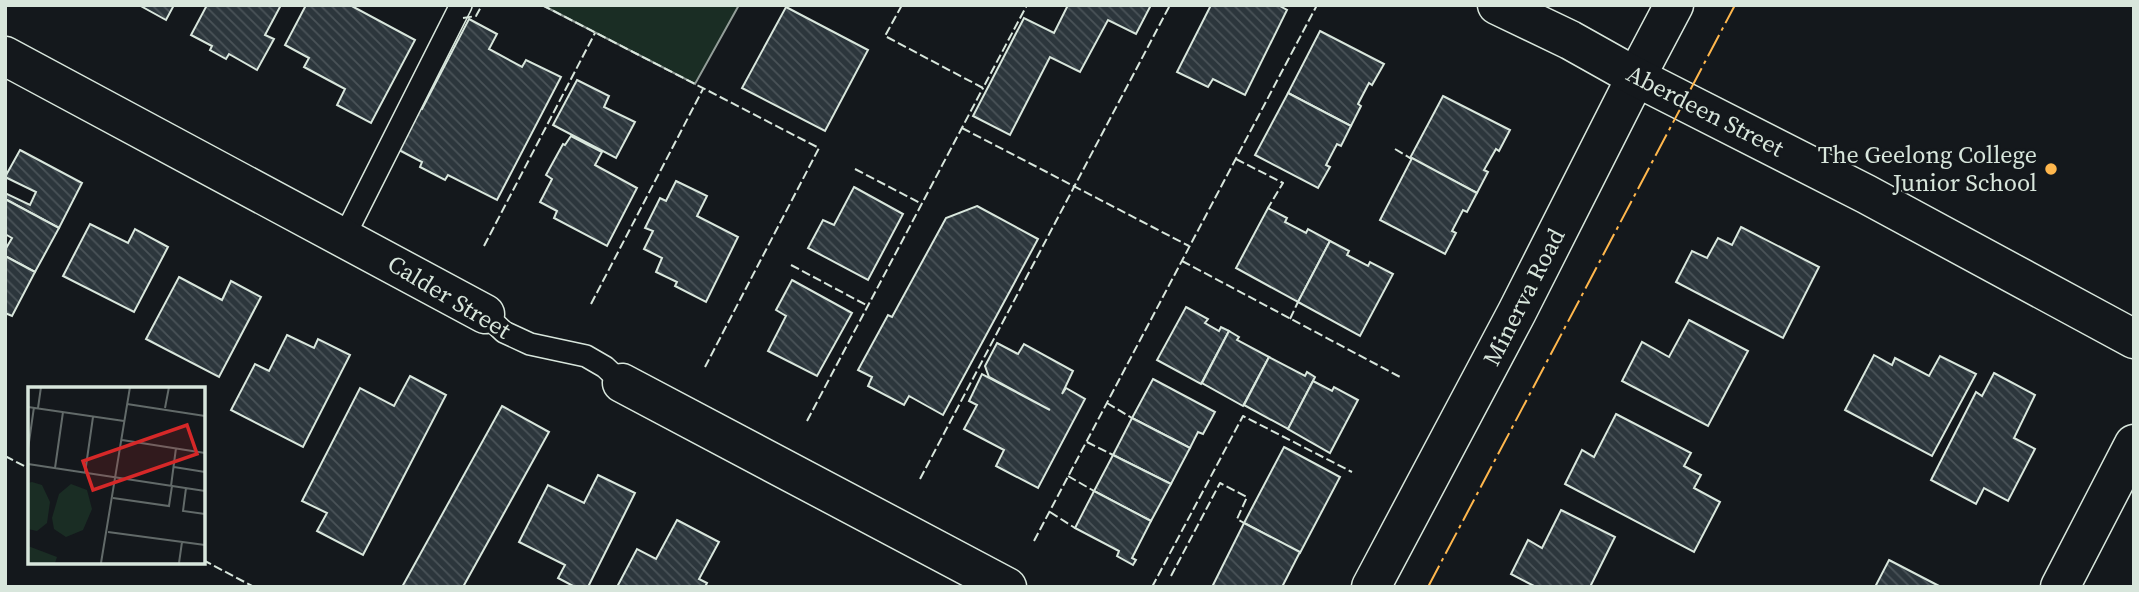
<svg xmlns="http://www.w3.org/2000/svg" width="2139" height="592" font-family="'Source Serif 4',serif">
  <defs>
    <pattern id="building-back-hatch" width="6" height="6" patternUnits="userSpaceOnUse" patternTransform="scale(1.75)"><rect width="6" height="6" fill="#2c363c"/><path d="M-1 5l2 2M0 0l6 6M5-1l2 2" fill="none" stroke="#4a5358"/></pattern>
  </defs>
  <rect width="100%" height="100%" fill="#14181c"/>
  <polygon fill="#1a2d24" stroke="#939e99" stroke-width="2" points="542,5 739,5 695,84"/>
  <g fill="url(#building-back-hatch)" stroke="#d8e6dc" stroke-width="2">
    <polygon points="139,5 174,5 166,20"/>
    <polygon points="207,5 281,5 265,35 274,39 257,70 229,54 226,59 210,50 212,46 191,35"/>
    <polygon points="306,5 350,5 415,40 371,123 337,105 345,89 304,67 309,58 285,45"/>
    <polygon points="1068,5 1151,5 1136,34 1108,20 1080,72 1050,57 1010,135 973,116 1024,18 1054,33"/>
    <polygon points="1211,5 1278,5 1287,10 1245,95 1213,79 1208,87 1177,72"/>
    <polygon points="786,7 868,50 825,131 742,88"/>
    <polygon points="469,19 497,34 489,49 522,67 526,60 561,77 497,200 448,175 445,180 420,167 422,162 397,149 419,108 422,109"/>
    <polygon points="1320,31 1384,64 1372,85 1369,83 1358,104 1361,106 1351,126 1288,93"/>
    <polygon points="577,80 609,96 604,107 635,122 616,158 553,125"/>
    <polygon points="1288,93 1351,126 1341,146 1337,144 1326,165 1330,167 1318,188 1255,155"/>
    <polygon points="1443,96 1510,130 1499,151 1496,149 1484,170 1488,172 1477,193 1410,158"/>
    <polygon points="571,136 602,152 595,165 637,188 607,246 554,218 557,211 540,202 552,179 546,175 563,144 565,145"/>
    <polygon points="20,150 82,183 59,228 5,199 5,193 30,205 36,192 5,177"/>
    <polygon points="1412,158 1477,193 1467,212 1463,210 1452,231 1456,233 1445,254 1380,220"/>
    <polygon points="676,181 707,196 697,216 738,237 706,302 675,286 677,282 656,272 662,258 644,249 653,231 645,228 660,198 666,201"/>
    <polygon points="854,187 903,214 868,280 808,248 823,220 834,225"/>
    <polygon points="5,199 59,228 35,272 5,256 5,250 12,238 5,234"/>
    <polygon points="977,206 1038,239 943,415 909,396 904,405 868,386 872,377 858,370 888,315 892,317 946,218"/>
    <polygon points="1268,208 1287,218 1285,222 1306,233 1308,229 1330,241 1298,302 1236,268"/>
    <polygon points="90,224 128,243 135,229 168,247 134,312 63,276"/>
    <polygon points="1741,227 1819,267 1783,338 1676,282 1692,251 1707,258 1718,238 1732,245"/>
    <polygon points="1330,241 1349,251 1347,255 1368,266 1370,262 1393,274 1360,336 1298,302"/>
    <polygon points="5,256 35,272 12,316 5,313"/>
    <polygon points="179,277 222,300 231,281 261,297 219,377 146,339"/>
    <polygon points="792,280 852,313 817,376 768,351 786,316 776,310"/>
    <polygon points="1186,307 1208,319 1205,323 1219,331 1221,327 1229,331 1201,384 1157,360"/>
    <polygon points="1689,320 1748,351 1708,426 1622,381 1642,342 1669,357"/>
    <polygon points="1229,331 1239,337 1237,340 1269,357 1243,406 1202,383"/>
    <polygon points="287,335 314,348 318,339 350,355 303,447 231,410 255,364 269,371"/>
    <polygon points="997,343 1018,354 1024,344 1073,371 1062,394 1066,388 1085,399 1038,488 996,466 1004,450 964,429 977,405 969,401 982,374 1050,410 989,377 985,366"/>
    <polygon points="1874,355 1892,365 1895,358 1929,376 1940,356 1976,374 1932,456 1845,410"/>
    <polygon points="1269,357 1305,376 1307,372 1315,377 1288,429 1244,405"/>
    <polygon points="1994,373 2035,395 2014,438 2035,449 2008,501 1984,488 1976,504 1931,480 1976,392 1982,396"/>
    <polygon points="410,376 446,395 363,555 317,531 327,513 302,501 360,388 394,406"/>
    <polygon points="1153,379 1215,412 1203,434 1198,432 1190,448 1132,418"/>
    <polygon points="1313,381 1332,391 1334,387 1358,400 1330,453 1288,429"/>
    <polygon points="502,406 549,432 463,587 402,587"/>
    <polygon points="1616,414 1691,453 1684,466 1701,475 1694,488 1720,502 1694,552 1565,484 1582,450 1594,457"/>
    <polygon points="1132,418 1190,448 1171,484 1113,455"/>
    <polygon points="1284,447 1340,477 1300,553 1244,523"/>
    <polygon points="1113,455 1171,484 1151,521 1094,491"/>
    <polygon points="598,475 635,493 588,587 575,587 558,578 565,565 519,542 548,485 584,503"/>
    <polygon points="1094,491 1151,521 1132,558 1136,560 1133,565 1117,556 1119,551 1075,528"/>
    <polygon points="1561,510 1615,537 1590,587 1536,587 1511,574 1528,540 1542,548"/>
    <polygon points="677,520 719,542 699,579 707,583 705,587 617,587 637,549 656,559"/>
    <polygon points="1244,523 1300,552 1282,587 1212,587"/>
    <polygon points="1889,560 1941,587 1875,587"/>
  </g>
  <g fill="none" stroke-linecap="round" stroke-linejoin="round">
    <g stroke="#d8e6dc" stroke-width="24">
      <g id="service">
        <polyline points="344,237 461,5"/>
        <polyline points="485,314 504,332 530,344 586,356 605,367 622,383"/>
      </g>
    </g>
    <g stroke="#d8e6dc" stroke-width="41">
      <g id="minor">
        <polyline points="5,56 485,314"/>
        <polyline points="1636,77 1674,5"/>
        <polyline points="622,383 1007,587"/>
        <polyline points="2060,587 2134,444"/>
      </g>
    </g>
    <g stroke="#d8e6dc" stroke-width="41">
      <polyline id="tertiary" points="1371,587 1517,312 1636,77"/>
    </g>
    <g stroke="#d8e6dc" stroke-width="41">
      <polyline id="primary" points="1497,5 1570,40 1636,77 1866,194 2134,339"/>
    </g>
    <use href="#service" stroke="#14181c" stroke-width="21"/>
    <use href="#minor" stroke="#14181c" stroke-width="38"/>
    <use href="#tertiary" stroke="#14181c" stroke-width="38"/>
    <use href="#primary" stroke="#14181c" stroke-width="38"/>
    <g stroke="#d8e6dc" stroke-width="2" stroke-dasharray="9 3.5" stroke-linecap="butt">
      <polyline points="542,5 819,148 705,367"/>
      <polyline points="902,5 885,36 983,88 1027,5"/>
      <polyline points="463,18 476,16 482,5"/>
      <polyline points="962,128 1189,246"/>
      <polyline points="1395,149 1410,158"/>
      <polyline points="1236,159 1283,183 1268,208"/>
      <polyline points="855,169 922,204"/>
      <polyline points="484,246 595,33"/>
      <polyline points="1182,261 1402,378"/>
      <polyline points="791,265 868,306"/>
      <polyline points="591,304 703,89"/>
      <polyline points="1290,319 1298,302"/>
      <polyline points="1107,403 1132,418"/>
      <polyline points="807,421 983,88"/>
      <polyline points="1087,442 1113,455"/>
      <polyline points="5,456 30,469"/>
      <polyline points="1068,476 1094,491"/>
      <polyline points="920,479 1170,5"/>
      <polyline points="1050,512 1075,528"/>
      <polyline points="1034,541 1317,5"/>
      <polyline points="203,560 254,587"/>
      <polyline points="1171,576 1220,483 1247,497 1237,519 1244,523"/>
      <polyline points="1152,587 1243,416 1352,472"/>
    </g>
    <polyline stroke="#ffb74d" stroke-width="2" stroke-dasharray="24 5 3.5 5" stroke-linecap="butt" points="1428,587 1735,5"/>
  </g>
  <circle fill="#ffb74d" stroke="#14181c" stroke-width="2.5" cx="2051" cy="169" r="7"/>
  <g text-anchor="middle" stroke-width="5" stroke-linejoin="round" paint-order="stroke">
    <g font-size="24" fill="#d8e6dc" stroke="#14181c">
      <text transform="translate(1705 111) rotate(27)" y="8">Aberdeen Street</text>
      <text transform="translate(449 297) rotate(31)" y="8">Calder Street</text>
      <text transform="translate(1524 297) rotate(-63)" y="8">Minerva Road</text>
    </g>
    <g font-size="24" fill="#d8e6dc" stroke="#14181c" text-anchor="end">
      <text x="2037" y="163">The Geelong College<tspan x="2037" dy="28">Junior School</tspan></text>
    </g>
  </g>
  <g transform="translate(28 387)">
    <rect width="177" height="177" fill="#14181c"/>
    <path d="M4,95L14,98L22,115L19,136L9,144L0,142V96ZM43,97L59,103L64,122L55,143L38,150L26,142L24,131L31,107ZM0,159L29,170L27,176H0Z" fill="#1a2d24"/>
    <path fill="none" stroke="#626a69" stroke-width="2" d="M99,17L177,29M0,20L96,34M10,21L13,0M137,21L141,0M94,53L177,66M0,62L6,20M0,77L177,104M146,80L177,85M27,81L35,25M57,86L65,30M143,99L148,61M158,101L155,124L177,127M85,111L141,119L144,99M80,145L177,158M73,176L102,0M151,176L154,155"/>
    <path fill="#d62828" fill-opacity="0.15" stroke="#d62828" stroke-width="3.5" d="M159,38L169,67L65,103L55,74Z"/>
    <rect width="177" height="177" fill="none" stroke="#d8e6dc" stroke-width="3.5"/>
  </g>
  <rect width="2139" height="592" fill="none" stroke="#d8e6dc" stroke-width="14"/>
</svg>
